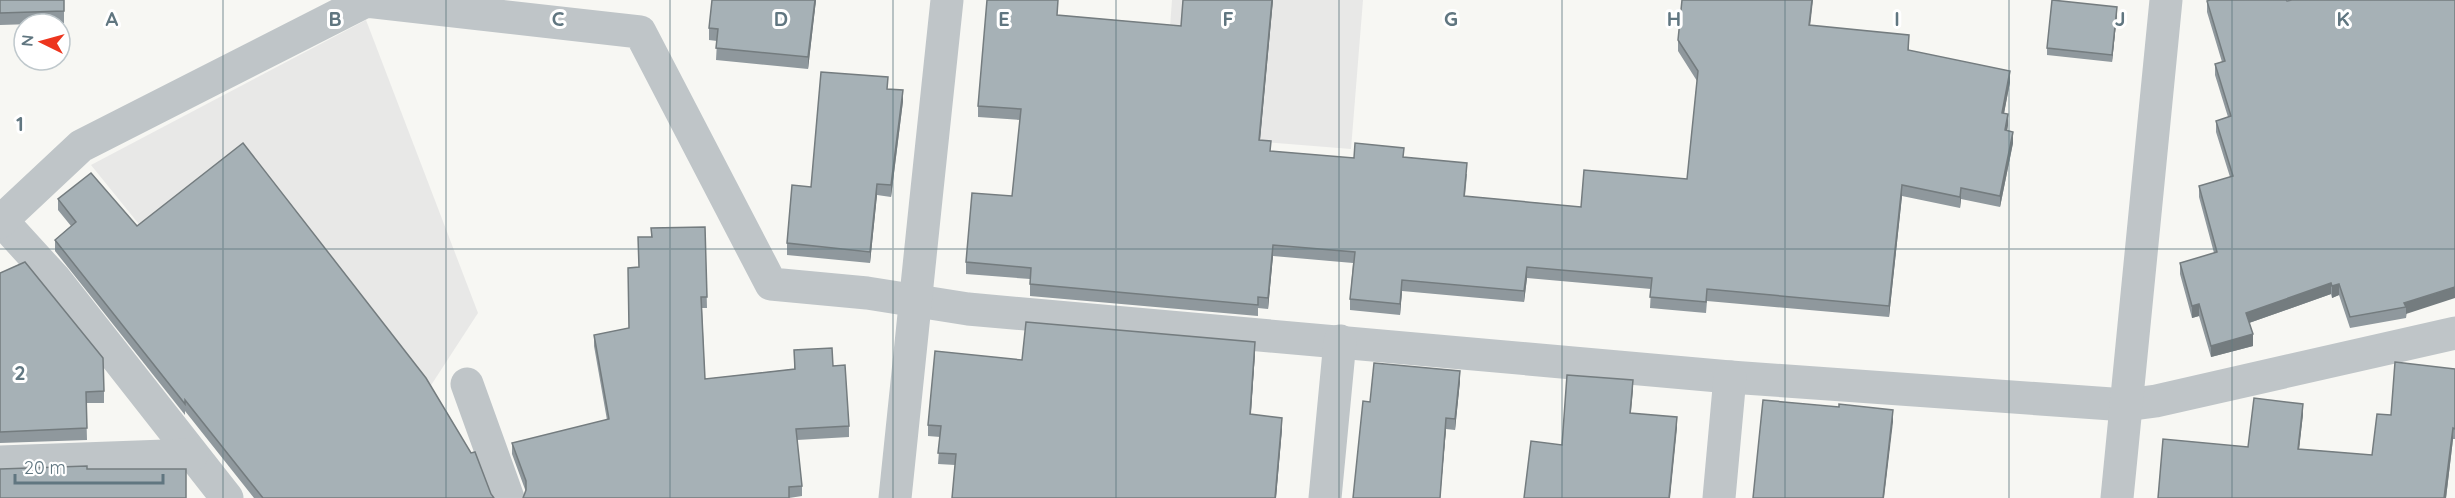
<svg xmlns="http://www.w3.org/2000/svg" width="2455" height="498" font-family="Quicksand,sans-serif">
  <rect width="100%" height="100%" fill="#f7f7f3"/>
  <g fill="#e8e8e7">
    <polygon points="1172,0 1363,0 1351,149 1162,134"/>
    <polygon points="366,20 478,313 359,496 91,165"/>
  </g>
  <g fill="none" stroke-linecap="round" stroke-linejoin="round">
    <g stroke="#bfc5c8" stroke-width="33">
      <polyline points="1,220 55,279 227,498"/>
      <polyline points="0,222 81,146 366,1 640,32 771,284 867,293 968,309 1730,377 2126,405 2156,401 2455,333"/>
      <polyline points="467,384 508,498"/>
      <polyline points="0,462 192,455"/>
      <path d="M895,498C911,332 930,166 947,0"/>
      <polyline points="1325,498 1340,341"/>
      <polyline points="1719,498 1730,377"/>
      <polyline points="2117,498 2166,0"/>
    </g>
  </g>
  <g fill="#8f989d">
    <polygon points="0,0 64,0 64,23 0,25"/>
    <polygon points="816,0 808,69 716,60 717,41 709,40 709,28"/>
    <polygon points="1183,0 1273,0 1260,140 1271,151 1354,158 1404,157 1467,174 1465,196 1581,207 1687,179 1697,81 1678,51 1678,40 1811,25 1909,46 1909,50 2010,82 2004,113 2008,125 2007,131 2013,143 2000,207 1961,199 1960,208 1902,196 1889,317 1707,301 1706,313 1650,308 1651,289 1527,278 1524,302 1402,291 1400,315 1350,310 1350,299 1353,263 1273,256 1268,309 1258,308 1258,316 1030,296 1030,279 966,274 966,262 1012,196 1020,120 978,117 978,106 1058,15 1181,26"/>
    <polygon points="2455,0 2406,318 2350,328 2339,295 2332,298 2331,294 2249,323 2253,346 2211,357 2199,316 2192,318 2180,274 2180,263 2214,253 2199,197 2199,186 2230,177 2216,132 2216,121 2228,117 2215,75 2215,64 2222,62 2207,12 2207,1 2287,1"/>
    <polygon points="2117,14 2112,62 2047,55 2047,48"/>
    <polygon points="888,89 903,101 891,197 877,195 870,263 787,255 787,243 811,187"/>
    <polygon points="58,199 137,226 491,494 494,498 254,498 185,411 185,415 55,251 55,240 71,226 58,210"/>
    <polygon points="705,227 707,308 702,308 705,379 794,369 794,350 833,366 849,426 849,437 797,440 802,486 802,496 789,498 526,492 512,454 512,443 607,420 594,346 594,335 629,328 639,267 638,237 651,237 651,228"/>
    <polygon points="0,273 104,391 104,403 86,403 87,440 0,443"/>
    <polygon points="1255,353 1251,414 1282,429 1276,498 952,498 955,465 938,464 940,437 928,436 928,425 1022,360"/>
    <polygon points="2455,369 2455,439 2453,439 2446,498 2158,498 2248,447 2303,414 2299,449 2372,455 2391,415"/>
    <polygon points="1460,381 1455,430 1446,429 1440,498 1353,498 1370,402"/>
  </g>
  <g fill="#747c7f">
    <polygon points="815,0 816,0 808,69 808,57"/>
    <polygon points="1272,0 1273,0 1259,151 1259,140"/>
    <polygon points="1812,0 1813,0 1809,36 1809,25"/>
    <polygon points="2117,7 2117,14 2112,62 2112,55"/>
    <polygon points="2010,71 2010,82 2002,124 2002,113"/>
    <polygon points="903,90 903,101 891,197 891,185"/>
    <polygon points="2008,114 2008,125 2005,142 2005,130"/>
    <polygon points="2013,132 2013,143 2000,207 2000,196"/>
    <polygon points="877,184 877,195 870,263 870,252"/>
    <polygon points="1902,185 1902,196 1889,317 1889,306"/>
    <polygon points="1961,188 1961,199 1960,208 1960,197"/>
    <polygon points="1273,245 1273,256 1268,309 1268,298"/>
    <polygon points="1527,267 1527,278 1524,302 1524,291"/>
    <polygon points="1402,280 1402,291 1400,315 1400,304"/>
    <polygon points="2331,283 2331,294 2246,324 2246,313"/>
    <polygon points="2339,284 2339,295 2332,298 2332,286"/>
    <polygon points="2455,287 2455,298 2406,314 2406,307 2404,303"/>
    <polygon points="2199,304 2199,316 2192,318 2192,306"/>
    <polygon points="2253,334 2253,346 2211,357 2211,346"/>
    <polygon points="1255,342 1255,353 1250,425 1250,414"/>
    <polygon points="1460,371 1460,381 1455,430 1455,419"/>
    <polygon points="1633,380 1633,390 1630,423 1630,413"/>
    <polygon points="2303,404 2303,414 2298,459 2298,449"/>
    <polygon points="1893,410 1893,422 1884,498 1883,498"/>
    <polygon points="1677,417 1677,428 1670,498 1669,498"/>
    <polygon points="1282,418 1282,429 1276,498 1275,498"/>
    <polygon points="1446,418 1446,429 1440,498"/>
    <polygon points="2453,428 2453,439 2446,498 2444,498"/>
  </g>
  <g fill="#a6b1b6" stroke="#747c7f" stroke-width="1.5">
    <polygon points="0,0 64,0 64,11 0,13"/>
    <polygon points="712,0 815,0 808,57 716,48 718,29 709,28"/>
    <polygon points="987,0 1058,0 1057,15 1181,26 1183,0 1272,0 1259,140 1271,141 1270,151 1354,158 1355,143 1404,148 1403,157 1467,163 1464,196 1581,207 1584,170 1687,179 1698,71 1678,40 1682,0 1812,0 1809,25 1909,35 1908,50 2010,71 2002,113 2008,114 2005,130 2013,132 2000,196 1961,188 1960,197 1902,185 1889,306 1707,289 1706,302 1650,297 1652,278 1527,267 1524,291 1402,280 1400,304 1350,299 1355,252 1273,245 1268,298 1258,297 1258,305 1030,284 1031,268 966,262 972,193 1012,196 1021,109 978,106"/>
    <polygon points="2052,0 2117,7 2112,55 2047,48"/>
    <polygon points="2210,0 2286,0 2287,1 2292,0 2455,0 2455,287 2404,303 2406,307 2350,317 2339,284 2332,286 2331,283 2246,313 2253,334 2211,346 2199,304 2192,306 2180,263 2217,252 2199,186 2233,176 2216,121 2231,116 2215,64 2225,61 2207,1"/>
    <polygon points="821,72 888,77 887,89 903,90 891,185 877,184 870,252 787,243 792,185 811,187"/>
    <polygon points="243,143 426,378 471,453 475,452 491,494 494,498 263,498 185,400 185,404 55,240 76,222 58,199 91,173 137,226"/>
    <polygon points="705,227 707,297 701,297 705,379 795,369 794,350 832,348 833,366 845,365 849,426 796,429 802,486 789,487 789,498 523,498 526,490 526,481 512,443 609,419 594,335 629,328 628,268 639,267 638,237 652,237 651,228"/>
    <polygon points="25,262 103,358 104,391 86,392 87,428 0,432 0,273"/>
    <polygon points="1026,322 1255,342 1250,414 1282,418 1275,498 952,498 956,454 938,453 941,426 928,425 935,351 1022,360"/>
    <polygon points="2395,362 2455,369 2455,429 2453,428 2444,498 2158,498 2163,439 2248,447 2254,398 2303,404 2298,449 2372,455 2377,414 2391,415"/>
    <polygon points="1374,363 1460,371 1455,419 1446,418 1440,498 1353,498 1363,401 1370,402"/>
    <polygon points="1567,375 1633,380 1630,413 1677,417 1669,498 1524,498 1531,441 1562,445"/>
    <polygon points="1763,400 1839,407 1839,404 1893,410 1883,498 1753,498"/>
    <polygon points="87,466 87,469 186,469 186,498 0,498 0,469"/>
  </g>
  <path fill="none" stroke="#607680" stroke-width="1.5" stroke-opacity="0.55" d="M223,0V498M446,0V498M670,0V498M893,0V498M1116,0V498M1339,0V498M1562,0V498M1785,0V498M2009,0V498M2232,0V498M0,249H2455"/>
  <g font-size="20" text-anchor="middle" font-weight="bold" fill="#607680" stroke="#fff" stroke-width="6" stroke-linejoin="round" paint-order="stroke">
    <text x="112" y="26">A</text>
    <text x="335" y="26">B</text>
    <text x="558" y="26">C</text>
    <text x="781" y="26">D</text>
    <text x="1004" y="26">E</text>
    <text x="1228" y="26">F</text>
    <text x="1451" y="26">G</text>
    <text x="1674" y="26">H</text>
    <text x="1897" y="26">I</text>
    <text x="2120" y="26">J</text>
    <text x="2343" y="26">K</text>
    <text x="20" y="131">1</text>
    <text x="20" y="380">2</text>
  </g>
  <g transform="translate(42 42) rotate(275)"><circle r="28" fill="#ffffff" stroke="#bfc8cc" stroke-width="1.5"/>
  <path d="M0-4.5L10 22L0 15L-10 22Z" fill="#ed351e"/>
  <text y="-9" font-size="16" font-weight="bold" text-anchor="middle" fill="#607680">N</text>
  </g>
  <path d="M15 474v9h148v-9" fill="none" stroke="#607680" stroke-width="3"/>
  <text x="24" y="474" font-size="18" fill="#607680" stroke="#ffffff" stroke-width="4.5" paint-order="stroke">20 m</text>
</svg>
